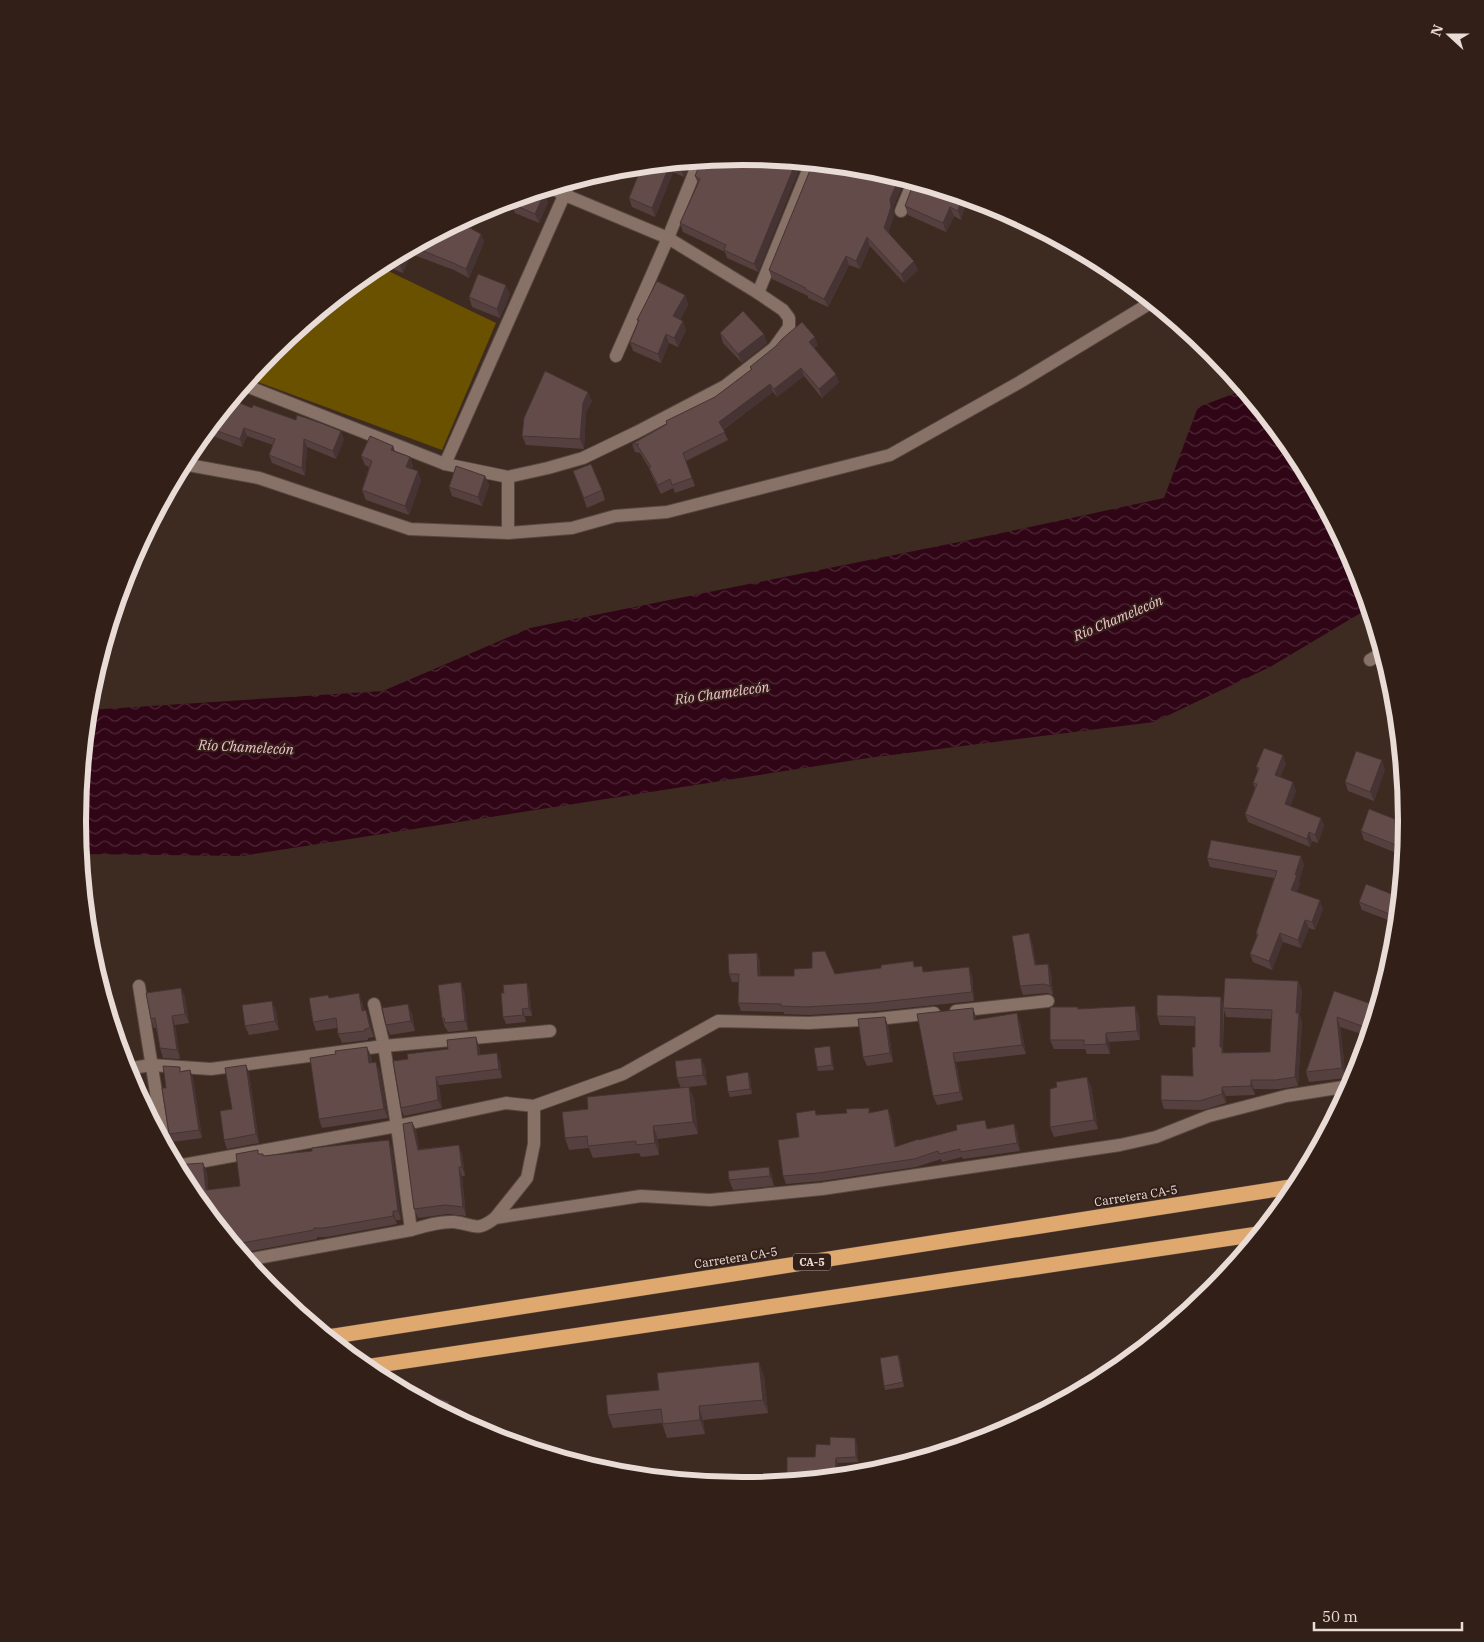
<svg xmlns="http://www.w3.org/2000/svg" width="1484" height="1642" font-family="'IBM Plex Serif',serif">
  <defs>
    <pattern id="water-waves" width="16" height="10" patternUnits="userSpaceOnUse" patternTransform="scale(1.25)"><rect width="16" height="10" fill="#300516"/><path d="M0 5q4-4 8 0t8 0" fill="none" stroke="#4e2937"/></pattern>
  </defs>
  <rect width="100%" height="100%" fill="#3d2a21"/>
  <polygon fill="#6a5100" points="378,266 496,323 442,450 250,379 272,351"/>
  <polygon fill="url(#water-waves)" points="1244,390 1295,452 1356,567 1369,608 1270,667 1154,722 868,758 242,856 81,854 78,821 88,710 383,691 530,628 969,540 1164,498 1198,407"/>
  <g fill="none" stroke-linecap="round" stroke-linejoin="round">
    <g stroke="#56473f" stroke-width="14">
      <g id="street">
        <polyline points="901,211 913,182"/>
        <polyline points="758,293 811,163"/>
        <polyline points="616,356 668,238 699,161"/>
        <polyline points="244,385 445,464 508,477 548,468 583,458 637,432 725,386 774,348 789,327 789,318 783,310 758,293 668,238 565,195 551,188"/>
        <polyline points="183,464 259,478 410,529 508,533 508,477"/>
        <polyline points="445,464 570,182"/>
        <polyline points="508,533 572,528 615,516 667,512 890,455 1020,382 1152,302"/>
        <polyline points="1370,660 1382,653"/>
        <polyline points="139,986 164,1142"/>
        <polyline points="374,1004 384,1046 397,1126 506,1103 534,1106 623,1074 718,1021 809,1023 877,1019 934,1013"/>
        <polyline points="956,1011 1048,1001"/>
        <polyline points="126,1069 151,1065 211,1069 384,1046 550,1031"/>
        <polyline points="177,1166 397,1126 411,1230"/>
        <polyline points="495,1218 527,1178 534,1144 534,1106"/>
        <path d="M247,1260L411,1230C425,1226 440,1221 454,1222C474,1224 476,1233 495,1218L641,1196L710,1200L822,1189L1120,1145L1156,1137L1209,1116L1244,1107L1286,1096L1350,1086"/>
      </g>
    </g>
    <g stroke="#56473f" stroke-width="16">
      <g id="highway">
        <polyline points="328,1337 1297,1186"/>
        <polyline points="365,1367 1258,1234"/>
      </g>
    </g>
    <use href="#street" stroke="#887167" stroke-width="12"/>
    <use href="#highway" stroke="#dea86f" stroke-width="15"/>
  </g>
  <g fill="#55403f" fill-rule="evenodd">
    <polygon points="742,156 802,162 758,272 727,258 725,252 683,232 680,223 698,184 695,176"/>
    <polygon points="691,162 684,177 673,172 655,217 632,207 629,198 642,166"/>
    <polygon points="872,169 905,179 893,208 894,216 888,233 918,270 904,283 870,246 860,269 849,265 828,307 808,298 808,296 772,279 769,270"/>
    <polygon points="914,182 988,205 987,207 967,199 961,220 954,216 946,232 908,215 905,206"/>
    <polygon points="548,202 539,223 515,213 512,204"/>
    <polygon points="479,212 471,229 481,234 484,242 469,278 454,270 411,254 403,273 381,264 418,244 419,245"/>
    <polygon points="510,294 500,318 472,307 469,297"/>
    <polygon points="685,295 688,305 680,320 686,330 678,347 669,343 661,363 633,351 630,342 638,322 637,320"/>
    <polygon points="720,333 764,334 767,343 742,363 723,343"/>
    <polygon points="818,345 814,348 839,382 822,398 804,376 777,397 773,392 723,430 728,440 686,461 695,486 675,493 673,488 661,494 652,476 649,468 640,453 635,452 632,444 715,397 751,370 750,367"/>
    <polygon points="232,400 252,408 344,439 336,459 307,447 305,476 272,463 269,455 273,445 247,436 242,447 205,433"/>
    <polygon points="592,401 586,412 584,449 526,445 522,436"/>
    <polygon points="393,446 395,452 410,457 413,467 412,469 421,480 409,515 366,500 362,490 369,467 365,465 361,456"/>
    <polygon points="573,471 602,490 605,500 587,508"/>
    <polygon points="485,476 489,485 482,506 452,496 449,487"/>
    <polygon points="1286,763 1280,778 1296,791 1290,806 1321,818 1324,826 1318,843 1312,841 1310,847 1248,822 1245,814 1255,789 1253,783 1258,771 1256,767"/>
    <polygon points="1385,769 1374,801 1348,791 1345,782"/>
    <polygon points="1406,826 1404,842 1399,854 1364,840 1361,831"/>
    <polygon points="1301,856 1304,865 1299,881 1300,884 1296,892 1323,909 1315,930 1309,928 1301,948 1283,942 1272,970 1253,962 1250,954 1257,937 1256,933 1274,878 1210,867 1207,858"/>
    <polygon points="1399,897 1396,923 1362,910 1359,902"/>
    <polygon points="1029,933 1032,942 1036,965 1048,964 1051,973 1053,995 1047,993 1023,995 1020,986"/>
    <polygon points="757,953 760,962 760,976 794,976 835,974 881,968 913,961 915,967 922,966 924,972 972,975 974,1001 876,1011 809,1015 784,1014 784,1012 741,1011 738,1003 739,982 732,982 729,974"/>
    <path d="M1298,981L1302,990L1300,1015L1302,1022L1298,1086L1279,1089H1254L1255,1095L1226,1096V1103L1203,1110L1164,1109L1161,1100L1193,1076L1195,1047V1026L1160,1025L1157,1016L1221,997L1223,1005ZM1224,1010L1226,1017L1271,1019L1270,1052L1225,1053L1223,1050Z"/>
    <polygon points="181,988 185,997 189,1023 175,1025 180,1059 163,1058 160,1048 156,1028 154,1028 151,1019"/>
    <polygon points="529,990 532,1016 525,1016 526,1022 506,1024 503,1017"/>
    <polygon points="464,991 468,1030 448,1032 446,1028 445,1028 442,1018"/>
    <polygon points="1334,991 1377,1006 1368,1036 1340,1027 1346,1078 1309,1082 1306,1072"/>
    <polygon points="328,995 329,998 362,1002 364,1010 366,1010 369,1019 374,1037 368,1038 368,1040 342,1043 338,1034 337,1028 316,1031 313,1022"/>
    <polygon points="973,1008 976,1019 1020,1022 1026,1054 956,1062 963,1100 937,1105 933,1096"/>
    <polygon points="1079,1009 1139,1016 1140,1040 1109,1042 1110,1054 1087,1054 1085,1049 1054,1049 1050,1040"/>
    <polygon points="276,1010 279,1030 249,1035 245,1026"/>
    <polygon points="412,1013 415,1031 390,1035 386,1025"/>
    <polygon points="885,1017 888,1026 893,1062 867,1066 863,1057"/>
    <polygon points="479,1046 480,1055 500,1061 502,1078 439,1085 442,1108 404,1116 401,1108 408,1059"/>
    <polygon points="831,1051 834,1070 818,1071 817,1067"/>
    <polygon points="371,1056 372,1063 380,1071 388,1118 322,1128 319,1119"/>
    <polygon points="246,1065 249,1073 259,1143 227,1149 224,1140 232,1109"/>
    <polygon points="705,1067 707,1085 689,1087 694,1099 698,1134 658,1139 659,1155 641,1157 639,1153 593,1158 589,1148 569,1150 565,1138 588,1109 681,1088 677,1078"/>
    <polygon points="190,1070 193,1078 202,1138 172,1142 169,1134 166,1088 181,1071"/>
    <polygon points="750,1077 752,1094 730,1097 728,1092"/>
    <polygon points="1091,1086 1098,1129 1054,1137 1050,1127"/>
    <polygon points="869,1108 870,1113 888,1109 891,1117 896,1146 919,1140 1014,1124 1017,1132 1020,1151 963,1159 962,1157 942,1162 941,1159 916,1167 821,1181 786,1184 783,1176 815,1110 817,1115 847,1113"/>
    <polygon points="416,1130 419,1149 459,1145 462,1154 465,1176 462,1176 466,1216 448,1214 418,1218 414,1209"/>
    <polygon points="392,1148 401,1220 396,1220 397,1224 327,1237 317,1237 317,1239 246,1252 242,1255 189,1190 207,1172 208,1190 240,1186 259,1154 264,1156"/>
    <polygon points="769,1167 772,1176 774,1186 733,1190 729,1180"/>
    <polygon points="900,1359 904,1387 885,1390 884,1386"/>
    <polygon points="764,1376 768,1413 703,1420 705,1434 667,1438 662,1423 613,1428 608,1415 659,1390"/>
    <polygon points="857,1443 858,1462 838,1463 837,1476 825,1476 825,1477 788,1481 787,1479 830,1445"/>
  </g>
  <g fill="#453433">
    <polygon points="683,162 691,162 684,177 680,168"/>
    <polygon points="796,162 802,162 758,272 754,264"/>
    <polygon points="670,164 673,172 655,217 652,208"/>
    <polygon points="899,178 905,179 893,208 894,216 887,237 884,228 890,199"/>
    <polygon points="545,192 548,202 539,223 535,214"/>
    <polygon points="962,197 967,198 967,199 961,220 958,211"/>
    <polygon points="950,207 954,216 946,232 943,223"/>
    <polygon points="479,212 469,235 466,226 470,216"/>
    <polygon points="481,234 484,242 469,278 466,269"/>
    <polygon points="867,237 870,246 860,269 856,261"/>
    <polygon points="409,249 411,254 403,273 400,265 406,251"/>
    <polygon points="846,256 849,265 828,307 824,299"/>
    <polygon points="914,261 918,270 904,283 901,274"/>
    <polygon points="506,285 510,294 500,318 497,309"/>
    <polygon points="685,295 688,305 677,326 673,316"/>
    <polygon points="683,321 686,330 678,347 674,338"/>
    <polygon points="666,334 669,343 661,363 658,354"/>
    <polygon points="764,334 767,343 742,363 738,354"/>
    <polygon points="815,337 818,345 812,350 809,342"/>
    <polygon points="801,368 804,376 777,397 774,389"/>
    <polygon points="836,374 839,382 822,398 819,389"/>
    <polygon points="770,384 773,392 722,430 719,422"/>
    <polygon points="588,392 592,401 586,412 584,449 580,439 583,403"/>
    <polygon points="244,428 247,436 242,447 240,439"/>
    <polygon points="341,431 344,439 336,459 333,451"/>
    <polygon points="304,439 307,447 305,476 302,468"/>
    <polygon points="393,446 396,455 391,450"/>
    <polygon points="410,457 413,467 409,476 406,467"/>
    <polygon points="418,471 421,480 409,515 405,506"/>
    <polygon points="485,476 489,485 482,506 478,497"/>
    <polygon points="1283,755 1286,763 1278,784 1275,775"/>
    <polygon points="1382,760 1385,769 1374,801 1370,792"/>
    <polygon points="1293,782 1296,791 1288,813 1285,804"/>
    <polygon points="1321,818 1324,826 1318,843 1315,835"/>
    <polygon points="1405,823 1406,826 1404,842 1399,854 1396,845"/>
    <polygon points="1309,832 1312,841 1310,847 1307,839"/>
    <polygon points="1301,856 1304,865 1299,881 1300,884 1294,899 1291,890"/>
    <polygon points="1320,900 1323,909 1315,930 1312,922"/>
    <polygon points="1305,920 1309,928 1301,948 1298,940"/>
    <polygon points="1029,933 1032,942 1038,975 1035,965"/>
    <polygon points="1280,933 1283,942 1272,970 1269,961"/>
    <polygon points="757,953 760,962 761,985 758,976"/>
    <polygon points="1048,964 1051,973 1053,995 1050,986"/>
    <polygon points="969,967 972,975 974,1001 972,992"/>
    <polygon points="1298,981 1302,990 1300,1015 1302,1022 1298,1086 1295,1077 1296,1013"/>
    <polygon points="461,982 464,991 468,1030 465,1021"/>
    <polygon points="527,983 529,990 532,1016 529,1008"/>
    <polygon points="181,988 185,997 189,1023 185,1014"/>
    <polygon points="359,993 362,1002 365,1020 362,1011"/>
    <polygon points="1221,997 1224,1006 1223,1008 1223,1050 1226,1056 1226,1062 1220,1047"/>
    <polygon points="272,1001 276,1010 279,1030 275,1021"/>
    <polygon points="408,1004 412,1013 415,1031 411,1021"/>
    <polygon points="1135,1006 1139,1016 1140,1040 1137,1031"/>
    <polygon points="973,1008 976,1017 977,1028 974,1020"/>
    <polygon points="522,1009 525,1016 526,1022 523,1015"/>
    <polygon points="366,1010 369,1019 374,1037 370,1028"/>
    <polygon points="1017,1013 1020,1022 1026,1054 1022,1045"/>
    <polygon points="172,1016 175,1025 180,1059 177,1050"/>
    <polygon points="885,1017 888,1026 893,1062 890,1053"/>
    <polygon points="1337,1017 1340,1027 1346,1078 1342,1068"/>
    <polygon points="1106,1033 1109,1042 1110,1054 1106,1044"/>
    <polygon points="476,1037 479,1046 481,1063 478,1055"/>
    <polygon points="830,1046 831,1051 834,1070 832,1065"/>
    <polygon points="367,1047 371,1056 373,1072 369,1063"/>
    <polygon points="497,1053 500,1061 502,1078 499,1069"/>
    <polygon points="953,1053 956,1062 963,1100 960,1092"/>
    <polygon points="701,1058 705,1067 707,1085 703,1075"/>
    <polygon points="376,1062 380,1071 388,1118 384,1109"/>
    <polygon points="246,1065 249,1073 259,1143 256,1134"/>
    <polygon points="190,1070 193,1078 202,1138 199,1130"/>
    <polygon points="748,1072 750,1077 752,1094 750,1089"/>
    <polygon points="436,1077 439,1085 442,1108 438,1100"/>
    <polygon points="1087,1077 1091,1086 1098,1129 1094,1120"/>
    <polygon points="1251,1080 1254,1089 1255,1095 1251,1086"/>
    <polygon points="689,1087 694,1099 698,1134 693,1122"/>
    <polygon points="1222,1087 1226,1096 1226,1103 1222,1094"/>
    <polygon points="146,1091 149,1100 153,1121 150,1116"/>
    <polygon points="888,1109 891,1117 898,1154 895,1147"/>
    <polygon points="412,1122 416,1130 421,1158 418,1150"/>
    <polygon points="1014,1124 1017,1132 1020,1151 1017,1143"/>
    <polygon points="653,1126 658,1139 659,1155 655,1143"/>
    <polygon points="389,1140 392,1148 401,1220 398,1211"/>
    <polygon points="459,1145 462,1154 465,1176 462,1167"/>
    <polygon points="203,1163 207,1172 209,1199 206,1190"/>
    <polygon points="459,1167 462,1176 466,1216 463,1207"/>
    <polygon points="769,1167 772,1176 774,1186 770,1176"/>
    <polygon points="393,1211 396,1220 397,1224 393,1216"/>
    <polygon points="242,1243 246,1252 242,1255 237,1248"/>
    <polygon points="898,1355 900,1359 904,1387 903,1382"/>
    <polygon points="759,1362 764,1376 768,1413 763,1400"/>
    <polygon points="449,1402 452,1411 451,1415 445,1412"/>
    <polygon points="699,1406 703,1420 705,1434 700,1420"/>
    <polygon points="855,1438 857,1443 858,1462 856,1457"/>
    <polygon points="836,1458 838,1463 836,1476 835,1473"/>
  </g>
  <g fill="#634b49" stroke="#453433">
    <polygon points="742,156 796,162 754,264 724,250 726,245 680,223 700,179 695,176 701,161"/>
    <polygon points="683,162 680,168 671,163"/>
    <polygon points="813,163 872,169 899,178 890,199 891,207 884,228 914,261 901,274 867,237 856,261 846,256 824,299 805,289 806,288 769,270"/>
    <polygon points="670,164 652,208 629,198 642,166"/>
    <polygon points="914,182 962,197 958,211 950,207 943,223 905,206"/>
    <polygon points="541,191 545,192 535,214 512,204 514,199"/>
    <polygon points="470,216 466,226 481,234 466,269 451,262 413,247 424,242 424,241"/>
    <polygon points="406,251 400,265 388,260"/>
    <polygon points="478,274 506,285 497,309 469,297"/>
    <polygon points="657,281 685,295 673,316 683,321 674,338 666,334 658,354 630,342 639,320 637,320"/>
    <polygon points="743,311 764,334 738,354 720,333"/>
    <polygon points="802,322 815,337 809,342 836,374 819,389 801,368 774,389 770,384 719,422 725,432 683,453 692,478 672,485 670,479 658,485 649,468 651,467 637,445 639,444 632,444 667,424 666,421 715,397 752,369 750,367 776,346 782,339"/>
    <polygon points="545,371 588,392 583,403 580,439 522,436 524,418"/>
    <polygon points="232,400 252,408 253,405 296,420 297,415 318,422 341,431 333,451 304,439 302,468 269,455 275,439 244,428 240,439 209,428"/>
    <polygon points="370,436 393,446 391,450 410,457 406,467 418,471 405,506 362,490 372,461 361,456"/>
    <polygon points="591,464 602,490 584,498 573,471"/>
    <polygon points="456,466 485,476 478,497 449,487"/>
    <polygon points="1264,748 1283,755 1275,775 1293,782 1285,804 1321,818 1315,835 1309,832 1307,839 1245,814 1257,784 1253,783 1259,768 1256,767"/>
    <polygon points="1356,751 1382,760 1370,792 1345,782"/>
    <polygon points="1369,809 1405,823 1396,845 1361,831"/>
    <polygon points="1211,840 1301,856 1295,875 1297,875 1291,890 1320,900 1312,922 1305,920 1298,940 1280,933 1269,961 1250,954 1258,934 1256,933 1277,871 1207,858"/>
    <polygon points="1366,884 1399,897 1397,917 1359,902"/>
    <polygon points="1029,933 1035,965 1048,964 1050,986 1044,984 1020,986 1012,936"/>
    <polygon points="825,951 835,974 881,968 881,965 913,961 914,967 922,966 923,972 969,967 972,992 873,1003 806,1007 781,1006 781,1004 738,1003 739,974 729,974 728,954 757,953 758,976 794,976 794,969 812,968 812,952"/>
    <polygon points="1225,978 1298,981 1296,1013 1299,1013 1295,1077 1276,1080 1251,1080 1251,1086 1222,1087 1222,1094 1199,1101 1161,1100 1161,1075 1193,1076 1192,1047 1195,1047 1195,1017 1157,1016 1157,995 1221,997 1220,1047 1222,1047 1222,1053 1270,1052 1272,1010 1223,1008"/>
    <polygon points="461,982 465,1021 445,1023 444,1018 442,1018 438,985"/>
    <polygon points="527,983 529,1008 522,1009 523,1015 503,1017 501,993 504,993 503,985"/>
    <polygon points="181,988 185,1014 172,1016 177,1050 160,1048 155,1018 151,1019 146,993"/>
    <polygon points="1334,991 1377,1006 1370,1029 1337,1017 1342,1068 1306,1072"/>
    <polygon points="359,993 362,1011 366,1010 370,1028 365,1029 365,1031 338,1034 336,1018 313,1022 309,998 328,995 329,998"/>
    <polygon points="272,1001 275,1021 245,1026 242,1005"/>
    <polygon points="408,1004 411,1021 386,1025 382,1008"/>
    <polygon points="1135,1006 1137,1031 1106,1033 1106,1044 1084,1045 1084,1040 1050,1040 1050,1007 1078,1007 1078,1009"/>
    <polygon points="973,1008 974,1020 1017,1013 1022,1045 953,1053 960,1092 933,1096 917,1014"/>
    <polygon points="885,1017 890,1053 863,1057 858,1019"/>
    <polygon points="476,1037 478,1055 497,1053 499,1069 436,1077 438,1100 401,1108 393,1061 408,1059 407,1054 448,1049 447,1040"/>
    <polygon points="830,1046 832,1065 817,1067 814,1048"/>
    <polygon points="367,1047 369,1063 376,1062 384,1109 319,1119 310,1058 336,1054 335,1051"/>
    <polygon points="701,1058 703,1075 677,1078 675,1061"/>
    <polygon points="246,1065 256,1134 224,1140 220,1111 232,1109 225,1068"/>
    <polygon points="163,1066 180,1067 180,1072 190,1070 199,1130 169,1134 162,1088 166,1088"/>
    <polygon points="748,1072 750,1089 728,1092 726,1076"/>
    <polygon points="1087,1077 1094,1120 1050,1127 1050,1089 1057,1087 1056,1082"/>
    <polygon points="689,1087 693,1122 653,1126 655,1143 636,1145 636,1141 588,1146 587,1136 565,1138 562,1112 588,1109 587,1097"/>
    <polygon points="146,1091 150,1116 137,1092"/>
    <polygon points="869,1108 869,1113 888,1109 895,1147 919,1139 919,1140 957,1130 956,1125 985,1120 987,1129 1014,1124 1017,1143 960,1152 960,1149 939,1154 938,1151 914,1159 818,1173 783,1176 778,1140 799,1137 796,1113 815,1110 816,1115 847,1113 846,1109"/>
    <polygon points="412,1122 418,1150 459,1145 462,1167 459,1167 463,1207 445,1205 414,1209 403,1124"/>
    <polygon points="389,1140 398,1211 393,1211 393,1216 324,1228 314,1228 314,1230 242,1243 237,1248 189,1190 176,1165 203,1163 206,1190 240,1186 236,1154 258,1150 258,1154 263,1154 263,1156 312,1151 312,1148"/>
    <polygon points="769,1167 770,1176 729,1180 728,1171"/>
    <polygon points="898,1355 903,1382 884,1386 880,1358"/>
    <polygon points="759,1362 763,1400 699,1406 700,1420 663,1424 661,1409 608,1415 606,1395 659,1390 657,1373"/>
    <polygon points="429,1395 449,1402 445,1412 426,1402"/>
    <polygon points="830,1437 855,1438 856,1457 836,1458 835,1473 824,1471 823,1478 787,1479 787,1457 815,1457 816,1444 830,1445"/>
  </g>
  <g text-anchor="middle" stroke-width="4" stroke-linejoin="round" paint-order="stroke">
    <rect fill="#322018" stroke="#b2a49e" stroke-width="1" x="793" y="1253.5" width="38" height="17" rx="4"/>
    <g font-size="11" font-weight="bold" fill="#e9dcd7">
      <text x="812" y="1266">CA-5</text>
    </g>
    <g font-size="12" fill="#e9dcd7" stroke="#322018">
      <text transform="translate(1136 1196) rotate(-9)" y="4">Carretera CA-5</text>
      <text transform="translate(736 1258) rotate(-9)" y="4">Carretera CA-5</text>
    </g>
    <g font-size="14" font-style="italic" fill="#f4c2cf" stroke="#322018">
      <text transform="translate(1118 618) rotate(-23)" y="5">Río Chamelecón</text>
      <text transform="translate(722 693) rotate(-8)" y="5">Río Chamelecón</text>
      <text transform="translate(246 747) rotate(3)" y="5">Río Chamelecón</text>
    </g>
  </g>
  <path d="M0 0H1484V1642H0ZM86 821a656 656 0 1 1 1312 0a656 656 0 1 1-1312 0Z" fill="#322018" fill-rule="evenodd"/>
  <path fill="none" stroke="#e9dcd7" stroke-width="6" d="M86 821a656 656 0 1 1 1312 0a656 656 0 1 1-1312 0Z"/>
  <g transform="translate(1449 35) rotate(291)" stroke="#322018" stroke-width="4" paint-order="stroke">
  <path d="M0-4L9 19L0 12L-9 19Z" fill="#e9dcd7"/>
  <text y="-8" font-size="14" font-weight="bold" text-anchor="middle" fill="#e9dcd7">N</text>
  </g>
  <path d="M1314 1622v8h148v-8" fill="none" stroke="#e9dcd7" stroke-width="2.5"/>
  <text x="1322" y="1622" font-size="15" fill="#e9dcd7" stroke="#322018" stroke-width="4" paint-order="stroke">50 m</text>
</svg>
